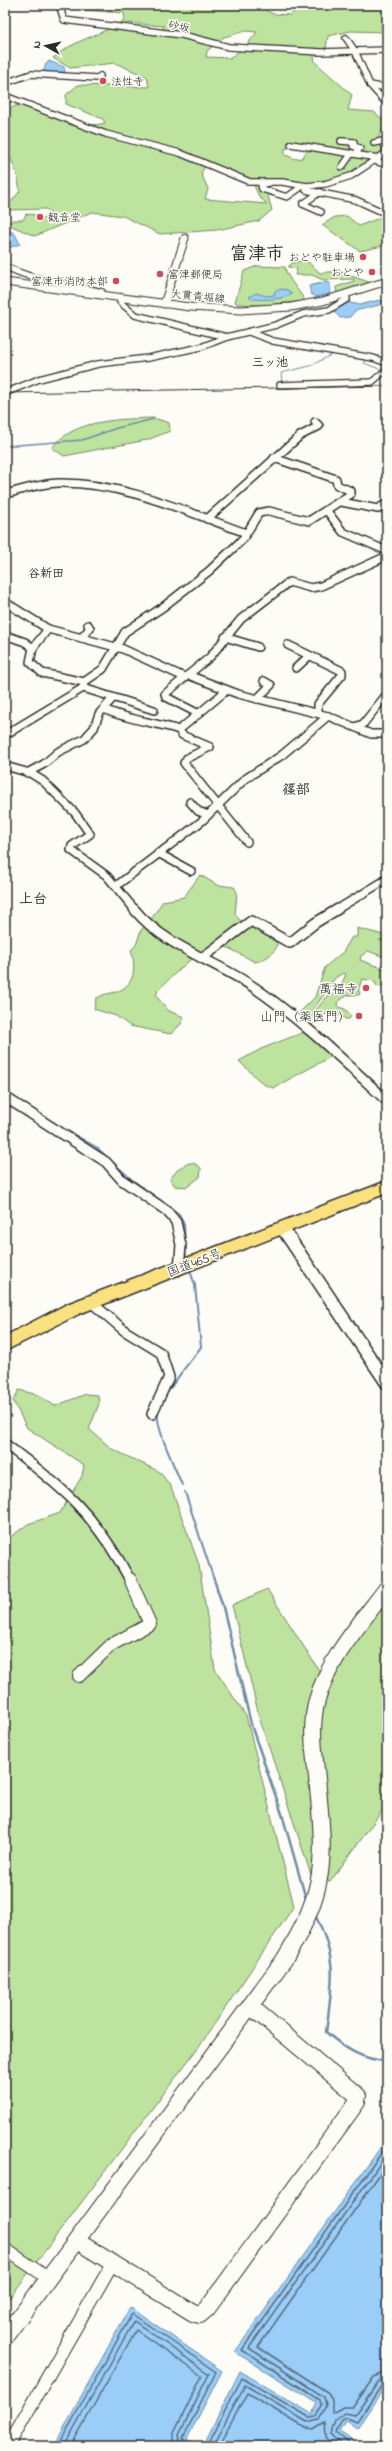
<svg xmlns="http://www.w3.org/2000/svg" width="392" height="2451" font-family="'Indie Flower','Klee One',sans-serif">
  <rect width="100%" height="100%" fill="#fdfcf7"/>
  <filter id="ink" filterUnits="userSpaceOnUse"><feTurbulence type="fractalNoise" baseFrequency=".025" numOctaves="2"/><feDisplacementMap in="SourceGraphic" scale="8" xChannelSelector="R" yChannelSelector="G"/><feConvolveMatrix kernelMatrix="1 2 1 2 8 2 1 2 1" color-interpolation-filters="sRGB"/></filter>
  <g filter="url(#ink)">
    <g fill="#bde39e" stroke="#748764" fill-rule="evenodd">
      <path d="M78,5H263L264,9L273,14L290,15L301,5H387V32L351,31L328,36L326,48L313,50L315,62L352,95L348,110L374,112L386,122L376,142L384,150L359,174L308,183L263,179L272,210L259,221L217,230L160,234L123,216L92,212L35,236L7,224L13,220H23L26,214L36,215L37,219L41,220L50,215V212L46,209L7,210L10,203L20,191L17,174L5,145V113C29,86 73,134 105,123L103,119L66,104V95L78,85L149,87L147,77L115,63L70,68L53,58C73,40 102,35 125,20L124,13L83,10ZM128,23L164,26L160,33L123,27ZM245,31L257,32L246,46L230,58L206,57L207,51L224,37ZM294,146L311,150H308L302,158L296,159L285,155V149ZM206,165L223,174L253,183L259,197L267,204L205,199L208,189L201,173Z"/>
      <polygon points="387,215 387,245 360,251 322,225 335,217 347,216 359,226"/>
      <polygon points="306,260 320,273 338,271 371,283 337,294 336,287 354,281 354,279 323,280 312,275 295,275 297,268 288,267 292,263"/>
      <path d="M257,266L285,267C286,277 300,291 305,301L264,305L237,304L235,302L244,271Z"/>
      <path d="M154,418L169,423L170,431L147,440L64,456L52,448C73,419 122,419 154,418Z"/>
      <path d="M200,875L217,885L234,887L237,892L235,915L241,921L262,930L277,943C278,952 263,961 255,962C245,957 230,948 221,945C205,941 170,979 158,990L156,996L169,1011L184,1017L181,1024L171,1034L130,1026L116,1016L94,1009L96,999C102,994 108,994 116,992C136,985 136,967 131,950L136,945L141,930L148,924L163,901L184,897Z"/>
      <path d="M357,928L387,936V940H379L387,943V958L368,951L361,956L360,960L387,970V983L380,987L377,986L374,981L362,979L358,991L360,992L359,995H347L337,1003L338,1007L345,1009L351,1016L349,1019H346L332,1011C323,1014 318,1022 307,1027L304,1025L324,1000L342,983L346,974L343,973L335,978L307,1019L303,1020L296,1016L315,997L325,967L343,952L352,937H357Z"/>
      <polygon points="304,1032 334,1055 273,1088 263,1084 239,1061 261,1049"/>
      <polygon points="189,1163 194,1163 201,1168 200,1177 187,1187 175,1186 170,1179 179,1168"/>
      <polygon points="19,1390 38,1395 55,1406 86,1394 98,1395 99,1404 89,1429 112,1449 160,1472 171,1487 199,1565 215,1669 246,1716 294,1906 203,2041 5,2304 5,1541 28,1524 60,1513 82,1476 84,1465 27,1428 13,1401"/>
      <polygon points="387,1584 387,1804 330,1882 312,1878 260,1720 232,1605 267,1589 320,1672"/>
    </g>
    <g fill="#9acdf7" stroke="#6e8ca5">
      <polygon points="49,61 64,67 65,72 43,73 46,64"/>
      <polygon points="5,228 15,234 20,244 5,249"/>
      <polygon points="326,282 330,283 330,294 316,297 311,294 309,286"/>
      <path d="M282,289L288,290L292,294C287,299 254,302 249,297L256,293L266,296L274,295L275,291Z"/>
      <polygon points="379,300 387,303 355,311 350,317 340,318 333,310 346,302 360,305"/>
      <polygon points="387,2138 387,2384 357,2428 346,2421 340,2432 353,2441 352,2446 203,2446 240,2371 312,2414 317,2403 235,2352"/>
      <polygon points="130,2307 222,2371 187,2439 196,2446 54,2446"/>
    </g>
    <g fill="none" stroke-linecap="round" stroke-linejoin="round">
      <g stroke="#576c7d" stroke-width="1.5">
        <polyline points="387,2164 258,2347 327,2392 332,2400 332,2413 343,2407 353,2407 374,2377 387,2372"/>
        <polyline points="58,2446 132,2314 216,2372 183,2438 189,2446"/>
        <polyline points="64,2446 134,2321 209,2374 179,2435 181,2446"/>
        <polyline points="71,2446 136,2330 202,2376 174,2433 174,2446"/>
        <polyline points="207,2446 242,2378 309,2417 316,2416 321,2405 320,2400 242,2350 387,2145"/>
        <polyline points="213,2446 245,2385 307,2422 319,2419 326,2405 324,2397 249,2348 387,2154"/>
        <polyline points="219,2446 247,2393 305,2428 315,2429 325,2423 326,2437 334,2446"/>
        <polyline points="343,2446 331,2434 335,2421 345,2413 355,2415 379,2381 387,2378"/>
        <polyline points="348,2446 348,2442 336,2433 342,2420 347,2418 357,2422 382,2385 387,2383"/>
      </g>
      <g stroke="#6e8ca5" stroke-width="1">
        <polyline points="367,358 364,363 382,370"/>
        <polyline points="282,383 281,373 310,366 335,353"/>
      </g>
      <polyline stroke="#6e8ca5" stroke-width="1.5" points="5,446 82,440 117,428 154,419"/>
      <g stroke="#6e8ca5" stroke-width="2">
        <polyline points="52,1122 96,1147 131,1179 179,1214 184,1225 186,1260"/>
        <path d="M182,1485C176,1469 155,1428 158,1412C162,1395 190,1362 201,1347L195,1285L189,1268"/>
        <polyline points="185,1492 214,1580"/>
      </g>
      <g stroke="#6e8ca5" stroke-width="2.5">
        <polyline points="214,1579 223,1607 252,1728 282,1814 306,1899"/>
        <path d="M315,1915C339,1960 332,1984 326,2032C344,2048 362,2060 387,2061"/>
      </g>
      <g stroke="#2b2b2b" stroke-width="8">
        <g id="street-far3">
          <polyline points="59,5 64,20 182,35 229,47 321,52 387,50"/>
          <polyline points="346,38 355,51 370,85 387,104"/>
          <polyline points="5,83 31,74 97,78 100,76"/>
          <polyline points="370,85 387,88"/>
          <polyline points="5,96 106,134 180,153 250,182 282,182 307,186 325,184 351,176 387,152"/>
          <polyline points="341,141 354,142 353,146 360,148 356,153"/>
          <polyline points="374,143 387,140"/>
          <polyline points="291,144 378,158"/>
          <polyline points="375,161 387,165"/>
          <polyline points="342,167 352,153"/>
          <polyline points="269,183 261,184 262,189 287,197 300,188"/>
          <polyline points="306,190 356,200 387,214"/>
          <polyline points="303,204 320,192"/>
          <polyline points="303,204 321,212"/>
          <path d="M5,266C35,282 69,283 102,292V294"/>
          <polyline points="122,297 120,302 135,315 227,337"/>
          <polyline points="249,332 273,341 373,358 387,363"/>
          <polyline points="280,385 372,382 387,369"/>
          <polyline points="5,393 39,379 98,364 148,358 201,347 227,337 276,325 303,314 329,310 347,299 345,295"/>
        </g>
      </g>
      <g stroke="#2b2b2b" stroke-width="10">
        <g id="street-far2">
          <path d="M5,494C22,490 41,483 59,483C123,482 187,512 246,533"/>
          <polyline points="341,502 378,509 387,503"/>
          <polyline points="327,511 343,532 387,551"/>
          <polyline points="207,519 300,436 319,426 315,422"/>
          <polyline points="5,602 48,629 123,649 184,677"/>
          <polyline points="48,629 33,648 30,662 42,673 84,682"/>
          <polyline points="5,635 25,642 33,648"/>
          <polyline points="225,637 258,647"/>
          <polyline points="81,638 90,628 88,625"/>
          <polyline points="288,645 342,671 342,675 318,704 318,713"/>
          <polyline points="296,668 309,656"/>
          <polyline points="188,675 238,694 328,716 371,734 387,734"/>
          <polyline points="83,688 154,710"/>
          <polyline points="257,699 271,685 264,681"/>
          <path d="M104,709C127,720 154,722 179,730L227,690"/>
          <polyline points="199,714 166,697 165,694 210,657 241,619 289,582 311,588 321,586 387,556"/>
          <polyline points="355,727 363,724 387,694"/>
          <polyline points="179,730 182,735 210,747 187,758 184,763 247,842"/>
          <polyline points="5,735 83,688 84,682 103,669 125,632 163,607 209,571 243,539 259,513 269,511 309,521 351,494 351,491 337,485 336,479 274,458"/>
          <polyline points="5,766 30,773 43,781 75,813 90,834 72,846 71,850 107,876 135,910"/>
          <polyline points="27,773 44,764 58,752 84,739 94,728 99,714 113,698"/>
          <polyline points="190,802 198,811 208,815"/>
          <polyline points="158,853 191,871"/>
          <polyline points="116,886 202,821 245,779 282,755 328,716"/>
          <polyline points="336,910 387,879"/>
        </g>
      </g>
      <g stroke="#2b2b2b" stroke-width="12">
        <g id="street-far1">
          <path d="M134,909C166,948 215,960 255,988C303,1021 345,1062 387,1101"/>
          <polyline points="202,958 251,921 290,943 315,923 338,909"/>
          <polyline points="5,1097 106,1162 122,1180 167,1211 176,1222 181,1245 179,1268"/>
          <polyline points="91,1302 125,1331 161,1353 169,1377 152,1414"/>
          <path d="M5,1444C63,1487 96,1515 130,1580"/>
        </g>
      </g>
      <g stroke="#2b2b2b" stroke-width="14">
        <g id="street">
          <polyline points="79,1676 111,1645 150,1624 130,1579"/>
          <polyline points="5,2249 48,2278"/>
          <polyline points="8,2446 112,2264"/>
        </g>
      </g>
      <g stroke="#2b2b2b" stroke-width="9">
        <g id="secondary-far2">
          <polyline points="5,282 190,307 241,310 291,307 323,301 387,281"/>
          <polyline points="164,304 185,238"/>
        </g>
      </g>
      <g stroke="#2b2b2b" stroke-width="15">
        <polyline id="secondary-far1" points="283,1229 387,1383"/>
      </g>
      <g stroke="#2b2b2b" stroke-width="18">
        <g id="secondary">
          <polyline points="77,2241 193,2313 200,2315 207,2309 357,2102 358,2096 250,2006"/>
          <path d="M5,2337L284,1960C328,1888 325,1860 317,1778C314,1753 310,1725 317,1700C329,1658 361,1623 387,1588"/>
        </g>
      </g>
      <g stroke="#2b2b2b" stroke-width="3">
        <polygon id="highway" points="387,1181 387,1193 79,1314 5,1351 5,1336 67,1304"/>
      </g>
      <use href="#street-far3" stroke="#fdfcf7" stroke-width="5.5"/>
      <use href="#street-far2" stroke="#fdfcf7" stroke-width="7"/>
      <use href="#street-far1" stroke="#fdfcf7" stroke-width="9"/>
      <use href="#street" stroke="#fdfcf7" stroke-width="12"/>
      <use href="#secondary-far2" stroke="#fdfcf7" stroke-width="7"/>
      <use href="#secondary-far1" stroke="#fdfcf7" stroke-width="12"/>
      <use href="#secondary" stroke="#fdfcf7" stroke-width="16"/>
      <use href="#highway" fill="#fae180" fill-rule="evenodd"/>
      <polyline stroke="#2b2b2b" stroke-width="1" points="5,393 387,386"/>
    </g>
  </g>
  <g fill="#d1495b" stroke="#fdfcf7" stroke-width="1.5">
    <circle cx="103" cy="81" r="4"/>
    <circle cx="40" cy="217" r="4"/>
    <circle cx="363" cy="257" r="4"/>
    <circle cx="372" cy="272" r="4"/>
    <circle cx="160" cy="274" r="4"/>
    <circle cx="116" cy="281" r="4"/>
    <circle cx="366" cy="988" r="4"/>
    <circle cx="359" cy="1016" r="4"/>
  </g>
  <g text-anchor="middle" stroke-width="3" stroke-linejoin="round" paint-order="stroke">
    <g font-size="11" fill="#2b2b2b" stroke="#fdfcf7">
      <text transform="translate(179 26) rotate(11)" y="4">砂坂</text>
      <text transform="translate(198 296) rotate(5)" y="4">大貫青堀線</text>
    </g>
    <g font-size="11" fill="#2b2b2b" stroke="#fdfcf7" text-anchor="start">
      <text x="111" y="85">法性寺</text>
      <text x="48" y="221">観音堂</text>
      <text x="355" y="261" text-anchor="end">おどや駐車場</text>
      <text x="364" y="276" text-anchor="end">おどや</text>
      <text x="168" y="278">富津郵便局</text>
      <text x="108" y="285" text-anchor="end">富津市消防本部</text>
    </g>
    <g font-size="12" font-weight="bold" fill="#2b2b2b" stroke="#fdfcf7">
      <text x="270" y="366">三ッ池</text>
      <text x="46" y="577">谷新田</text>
    </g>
    <g font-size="13" fill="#2b2b2b" stroke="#fdfcf7" text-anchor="end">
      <text x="358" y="993">萬福寺</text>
      <text x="351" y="1021">山門（薬医門）</text>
    </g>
    <g font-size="13" fill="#2b2b2b" stroke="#fdfcf7">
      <text transform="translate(194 1262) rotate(-21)" y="5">国道465号</text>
    </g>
    <g font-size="14" font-weight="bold" fill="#2b2b2b" stroke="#fdfcf7">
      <text x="296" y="794">篠部</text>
      <text x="33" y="903">上台</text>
    </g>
    <g font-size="18" font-weight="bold" fill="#2b2b2b" stroke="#fdfcf7">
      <text x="257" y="259">富津市</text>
    </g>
  </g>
  <rect width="392" height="2451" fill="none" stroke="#fdfcf7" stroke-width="20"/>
  <rect x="10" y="10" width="372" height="2431" fill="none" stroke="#2b2b2b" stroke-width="1.5" filter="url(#ink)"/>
  <g transform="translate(46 46) rotate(278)" stroke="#fdfcf7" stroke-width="3" paint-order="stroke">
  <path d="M0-3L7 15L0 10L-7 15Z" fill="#2b2b2b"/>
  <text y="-6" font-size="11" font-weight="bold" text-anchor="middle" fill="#2b2b2b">N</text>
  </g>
</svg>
